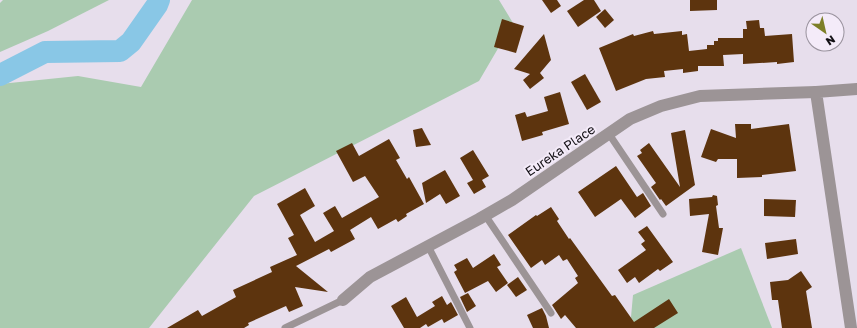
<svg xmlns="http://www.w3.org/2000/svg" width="857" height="328" font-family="'Golos Text',sans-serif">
  <rect width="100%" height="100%" fill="#e7deec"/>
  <g fill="#aacbb0">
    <polygon points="3,0 109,0 48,31 0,52 0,3"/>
    <polygon points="192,0 499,0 513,23 479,81 254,196 149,328 0,328 0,84 78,76 141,87"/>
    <polygon points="741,248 772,328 630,328 633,295"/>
  </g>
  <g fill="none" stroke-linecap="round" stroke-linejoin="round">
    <polyline stroke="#89c7e6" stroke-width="22" points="0,75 45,52 120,51 131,42 157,5 159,0"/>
  </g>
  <g fill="#5d340e">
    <polygon points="542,0 557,0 561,6 551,13"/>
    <polygon points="584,0 594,0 601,11 578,27 567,11"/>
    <polygon points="690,0 717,0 717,10 690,11"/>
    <polygon points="605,9 614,20 605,28 596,17"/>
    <polygon points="502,19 524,26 516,53 494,47"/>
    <polygon points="759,20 760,28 764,28 765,36 792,34 794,62 777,64 777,62 743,64 743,54 723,55 724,66 698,66 698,71 683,73 683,69 664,71 665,77 646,79 616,91 599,48 633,34 634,36 653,31 654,34 682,31 682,35 687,34 689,51 707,49 707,45 714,45 714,41 718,41 718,38 743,38 743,29 747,29 746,21"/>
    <polygon points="544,34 551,60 540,73 544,78 530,89 523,80 530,74 514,69"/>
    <polygon points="585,74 601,102 587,110 571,82"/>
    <polygon points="560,92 569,124 542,132 543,135 522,141 515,115 525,112 527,117 548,111 544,97"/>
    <polygon points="735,124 751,124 751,129 789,124 796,171 762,175 762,177 737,178 737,159 718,159 716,162 701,157 711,129 736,138"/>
    <polygon points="422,128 431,145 416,147 413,130"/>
    <polygon points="685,130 695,185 666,206 661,199 660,200 651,187 656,183 637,156 642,153 640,150 649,143 680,187 671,133"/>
    <polygon points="389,139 400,158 396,160 407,179 409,177 424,204 406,214 407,216 398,222 396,219 378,229 371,217 350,230 355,239 331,252 329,249 296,266 328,292 295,287 303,306 289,312 286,306 248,323 249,325 244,328 167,328 198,310 202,316 236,297 233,290 272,272 270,267 297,255 288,238 294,235 277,204 305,188 315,206 300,215 315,242 334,231 323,213 335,206 342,218 379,197 365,176 353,182 336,151 352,143 359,156"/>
    <polygon points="473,150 489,176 482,180 486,187 474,194 467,183 473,180 460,158"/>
    <polygon points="616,166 637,197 643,193 651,206 635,218 621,199 595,217 578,192"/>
    <polygon points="445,170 460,196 446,204 440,194 426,203 422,183"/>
    <polygon points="713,195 717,196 718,205 716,206 719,228 723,228 718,255 702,252 709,214 690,216 689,199 712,197"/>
    <polygon points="764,199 796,200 795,217 764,216"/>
    <polygon points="551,207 559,219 557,221 569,239 570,238 612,296 615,295 634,322 669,299 678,313 654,328 576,328 565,315 561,319 552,305 578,283 575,278 578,276 567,259 563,261 559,255 545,265 542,260 531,268 508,235 536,215 537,216"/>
    <polygon points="647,226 673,262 660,271 658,269 639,283 635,277 627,283 618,270 646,250 641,244 645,241 638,232"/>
    <polygon points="796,239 798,254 767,259 765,243"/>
    <polygon points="494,254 501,265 497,267 508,283 496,292 488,281 465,293 454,272 457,270 454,265 467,258 473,268"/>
    <polygon points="801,271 812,287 806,291 812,328 782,328 778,300 772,300 770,282 788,280"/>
    <polygon points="518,277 527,290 516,297 507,285"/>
    <polygon points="468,293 476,306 467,312 460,297"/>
    <polygon points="442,296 447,305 451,302 458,315 444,323 442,319 428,327 426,324 420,328 404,328 391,306 406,297 417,317 435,306 432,302"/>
    <polygon points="542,308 546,316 549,328 533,328 527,315"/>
  </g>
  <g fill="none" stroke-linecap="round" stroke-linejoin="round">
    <g stroke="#9c9496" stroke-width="7">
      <polyline points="609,134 663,214"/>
      <polyline points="485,215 551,313"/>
      <polyline points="428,246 470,328"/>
      <polyline points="285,328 343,300"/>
    </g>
    <g stroke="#9c9496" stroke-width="12">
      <polyline points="343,300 370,277 479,219 512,200 630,119 661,106 700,96 816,92"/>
      <polyline points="851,328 816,92 857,89"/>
    </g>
  </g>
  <g text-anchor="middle" stroke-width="4" stroke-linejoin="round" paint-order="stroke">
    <g font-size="13" fill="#131015" stroke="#f4ebf9">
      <text transform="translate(560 150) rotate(-34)" y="5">Eureka Place</text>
    </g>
  </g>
  <g transform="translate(825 32) rotate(146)"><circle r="19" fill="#f4ebf9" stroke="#9a939e"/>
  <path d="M0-3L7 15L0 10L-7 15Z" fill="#7d7f28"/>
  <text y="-6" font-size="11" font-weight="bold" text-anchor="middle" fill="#131015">N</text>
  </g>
</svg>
